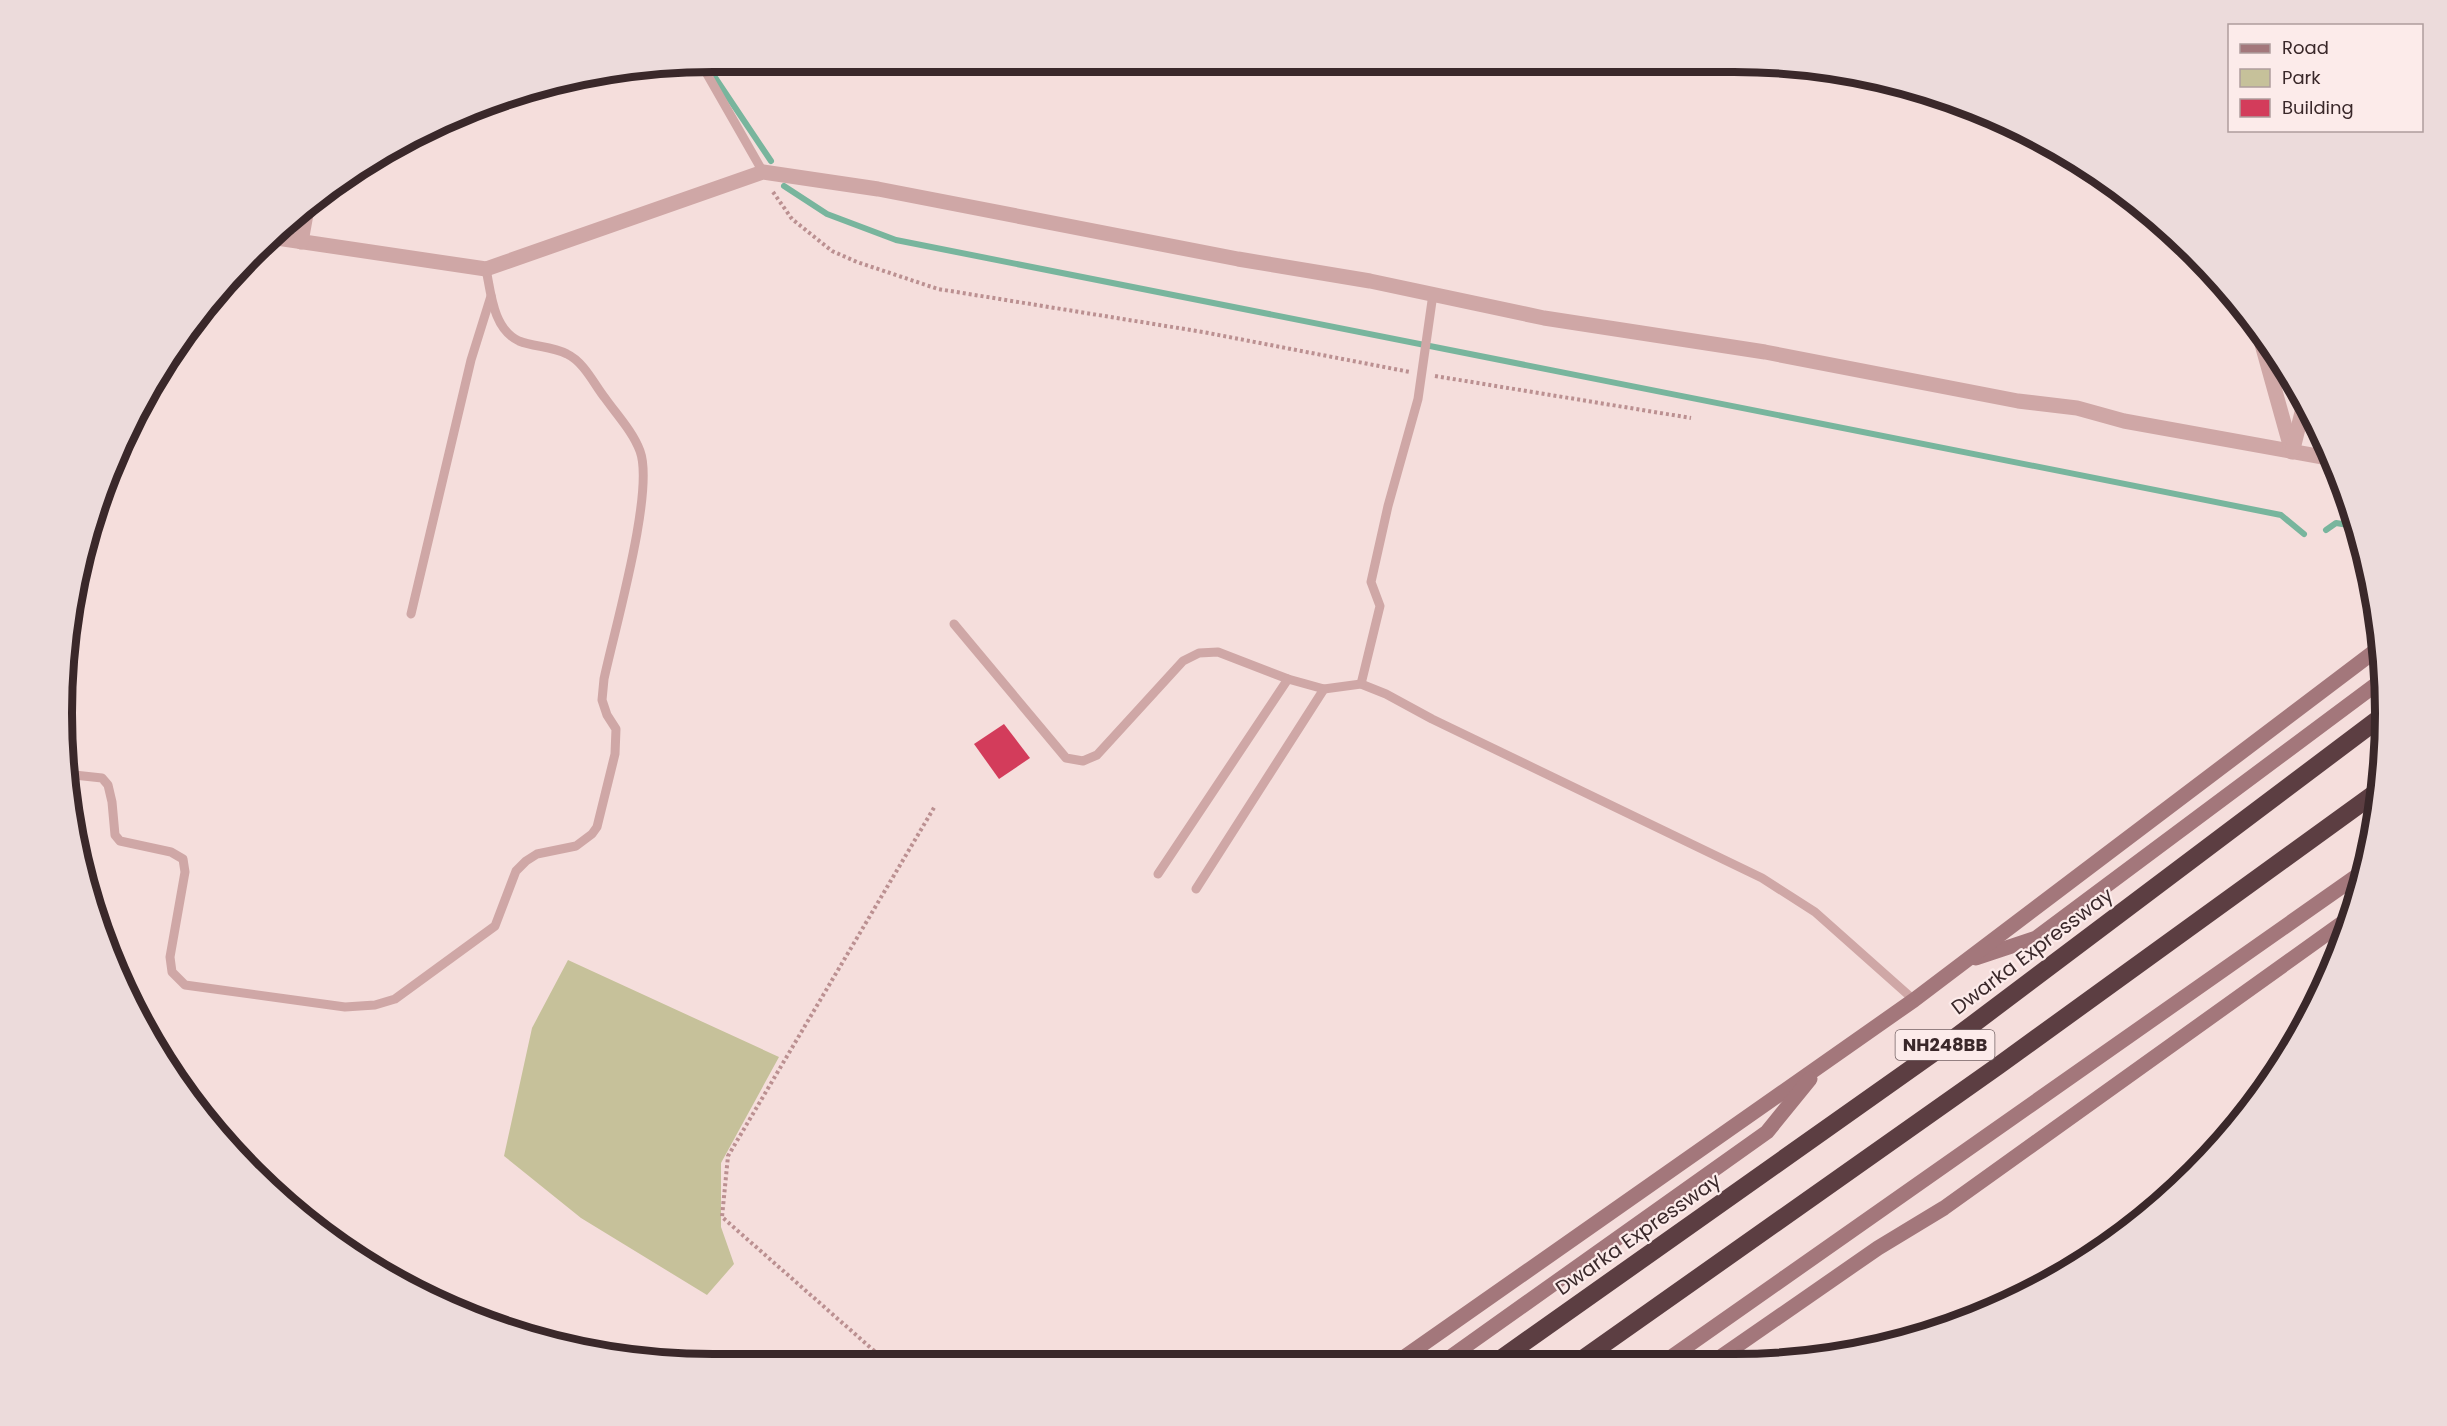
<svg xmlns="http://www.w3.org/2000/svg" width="2447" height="1426" font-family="Poppins,sans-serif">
  <rect width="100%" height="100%" fill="#f5dedc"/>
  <polygon fill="#c6c19a" points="568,960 779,1057 721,1163 721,1227 734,1264 707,1295 581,1218 504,1156 532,1028"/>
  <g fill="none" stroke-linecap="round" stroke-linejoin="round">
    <g stroke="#78b59d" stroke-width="6">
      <polyline points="708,67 771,161"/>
      <polyline points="784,186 827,214 896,240 2281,515 2304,534"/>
      <polyline points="2326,530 2336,523 2355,526"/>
    </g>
  </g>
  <polygon fill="#d33c5b" points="1004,724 1030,758 999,779 974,744"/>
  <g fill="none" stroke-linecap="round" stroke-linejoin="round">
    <g stroke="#bb9091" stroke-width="4" stroke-dasharray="3 3" stroke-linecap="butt">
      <polyline points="773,192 792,219 832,251 857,262 938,289 1203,332 1410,372"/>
      <polyline points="1435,376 1691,418"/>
      <polyline points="888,1363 722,1217 728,1156 935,806"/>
    </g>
    <g stroke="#cfa7a6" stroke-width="9">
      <polyline points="703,67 763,172"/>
      <polyline points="411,614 471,360 491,296"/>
      <polyline points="954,624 1066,758 1083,761 1097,755 1183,661 1199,653 1218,652 1288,679 1324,689 1361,684 1386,694 1432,719 1762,878 1815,912 1914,1000"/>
      <polyline points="1361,684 1380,606 1371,582 1388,506 1418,399 1433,294"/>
      <path d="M65,774L102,778L108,785L112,802L115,835L120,841L171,852L183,859L185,872L170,957L172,972L185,985L345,1007L375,1005L395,999L495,926L516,871L526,861L537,854L576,846L592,834L597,827L615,754L616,729L607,715L602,700L604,679C614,631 655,491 640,451C633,432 617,415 605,398C594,384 584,362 567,354C552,346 534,347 519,341C493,329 491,293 486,269"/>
      <polyline points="1158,874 1288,679"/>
      <polyline points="1196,889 1324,689"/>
    </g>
    <g stroke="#cfa7a6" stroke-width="15">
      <polyline points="270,237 486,269 763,172 878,189 1238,259 1370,281 1544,318 1765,352 2018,401 2077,408 2124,421 2334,459"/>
      <polyline points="301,242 308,203"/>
      <polyline points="2258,330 2292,452"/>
      <polyline points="2293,449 2304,404"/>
    </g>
    <g stroke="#a3777b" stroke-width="15">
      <polyline points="1976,958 2036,938 2382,680"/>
      <polyline points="1396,1363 1914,1000 2379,648"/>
      <polyline points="1442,1363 1767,1132 1810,1079"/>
      <polyline points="1663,1363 2364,871"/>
      <polyline points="1712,1363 1878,1248 1944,1208 2349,918"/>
    </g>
    <g stroke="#5c3e42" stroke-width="18">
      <polyline points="1495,1363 1956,1037 2385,714"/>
      <polyline points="1577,1363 1998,1066 2378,791"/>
    </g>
  </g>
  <g text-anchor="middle" stroke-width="4.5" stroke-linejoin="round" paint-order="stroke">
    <rect fill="#fcebea" stroke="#746264" stroke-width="1.5" x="1895.5" y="1030" width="99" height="30" rx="4.5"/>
    <g font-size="18" font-weight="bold" fill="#3a282a">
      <text x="1945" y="1051">NH248BB</text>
    </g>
    <g font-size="20" fill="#3a282a" stroke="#fcebea">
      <text transform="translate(2032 951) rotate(-37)" y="7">Dwarka Expressway</text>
      <text transform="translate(1638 1234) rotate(-35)" y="7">Dwarka Expressway</text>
    </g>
  </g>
  <path d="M0 0H2447V1426H0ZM713 72H1734A641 641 0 0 1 2375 713V713A641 641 0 0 1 1734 1354H713A641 641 0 0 1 72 713V713A641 641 0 0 1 713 72Z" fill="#ecdbdb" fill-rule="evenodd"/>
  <path fill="none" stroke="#3a282a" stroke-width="8" d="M713 72H1734A641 641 0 0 1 2375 713V713A641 641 0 0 1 1734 1354H713A641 641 0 0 1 72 713V713A641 641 0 0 1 713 72Z"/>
  <rect x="2228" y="24" width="195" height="108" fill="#fcebea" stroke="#ae9d9d" stroke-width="1.5"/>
  <rect x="2240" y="44" width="30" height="9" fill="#a3777b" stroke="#ae9d9d" stroke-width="1.5"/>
  <text x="2282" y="54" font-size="18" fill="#3a282a">Road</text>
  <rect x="2240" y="69" width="30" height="18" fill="#c6c19a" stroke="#ae9d9d" stroke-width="1.5"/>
  <text x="2282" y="84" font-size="18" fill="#3a282a">Park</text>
  <rect x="2240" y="99" width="30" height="18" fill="#d33c5b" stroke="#ae9d9d" stroke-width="1.5"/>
  <text x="2282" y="114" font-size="18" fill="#3a282a">Building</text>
</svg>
